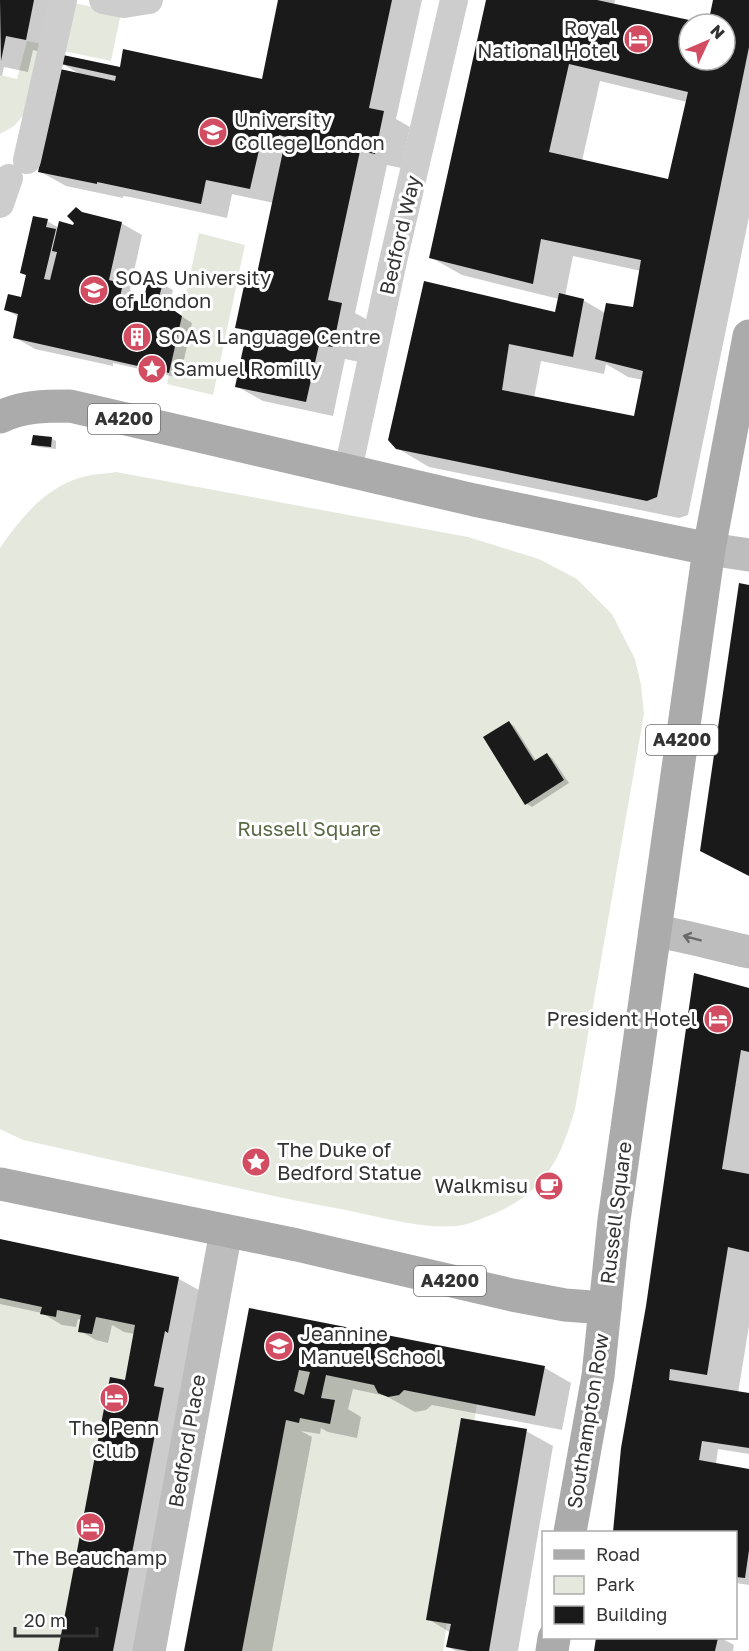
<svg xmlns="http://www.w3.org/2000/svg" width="749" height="1651" font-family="'Golos Text',sans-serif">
  <rect width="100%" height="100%" fill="#fff"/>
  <g fill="#e4e8dd">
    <polygon points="74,3 121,13 111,61 64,51"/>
    <polygon points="27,41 42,44 26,112 14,126 0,134 0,75 17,79"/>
    <polygon points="199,233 245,245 213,395 167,384"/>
    <path d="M116,472L468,537L539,559L577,579L612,614L635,659L641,685L644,714L575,1109C560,1161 544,1193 491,1215C481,1219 467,1225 456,1226C417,1229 374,1215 335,1208C230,1188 127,1163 23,1140L0,1129V548C20,519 44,489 79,478C91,474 105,474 116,472Z"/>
    <polygon points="0,1276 147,1307 80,1651 0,1651"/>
    <polygon points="298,1348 478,1395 443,1651 221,1651"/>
  </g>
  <g fill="#0003" fill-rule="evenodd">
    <polygon points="0,0 64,0 52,55 33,50 28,72 4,67 2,76 0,75"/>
    <polygon points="280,0 422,0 396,119 410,127 401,168 387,165 355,313 368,320 359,362 345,359 333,416 263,401 236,386 248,333 237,327 256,285 274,203 232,194 227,218 130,197 123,196 123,198 66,186 39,171 80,74 63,64 263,80"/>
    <path d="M488,0H615L614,5L701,24H689V60H725V24H709L715,0H749V217L688,515L679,518L429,467L397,448L425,283L557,314L559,299L462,275L430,257ZM600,81L687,102L669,181L582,161ZM573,256L641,271L634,309L605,313L583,300L565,296ZM541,361L604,374L606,364L628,377L643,380L636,418L534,398Z"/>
    <polygon points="76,209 88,216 121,223 142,235 130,290 134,292 132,300 144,306 162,284 173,290 169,308 192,323 180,378 113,363 113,366 35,349 14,337 19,317 6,310 22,298 47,221 59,228 74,226"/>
    <polygon points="51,438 56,441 56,449 38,447 33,444"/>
    <polygon points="509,723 514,726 537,762 547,755 552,758 569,783 532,807 527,804"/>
    <polygon points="749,989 749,1326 738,1393 749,1394 749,1454 718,1449 716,1464 749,1471 749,1585 736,1583 736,1532 615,1532 618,1511"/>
    <polygon points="0,1240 179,1279 206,1294 143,1651 60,1651 126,1382 135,1334 124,1332 112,1325 108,1343 96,1340 80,1331 82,1320 78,1319 76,1327 62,1325 42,1313 0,1304"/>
    <polygon points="250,1309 545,1368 571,1383 562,1430 432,1405 426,1410 415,1412 386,1396 353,1389 348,1409 361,1417 357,1438 328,1432 321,1428 320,1434 301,1431 312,1437 272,1651 185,1651"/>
    <polygon points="526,1431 553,1446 518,1651 456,1651 448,1647 451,1633 428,1619"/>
    <polygon points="598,1638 721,1638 734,1645 733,1651 596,1651"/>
  </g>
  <g fill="#1a1a1a" fill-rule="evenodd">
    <polygon points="0,0 34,0 26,40 6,36 1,61"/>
    <polygon points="278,0 392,0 369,108 384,111 375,154 360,151 328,300 342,303 333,347 319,345 306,402 235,387 247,330 235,328 245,281 255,283 286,137 279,135 278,140 262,137 250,189 206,180 201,204 102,183 97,182 97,184 38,172 60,69 115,81 116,76 61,64 63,55 120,67 123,49 262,79"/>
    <path d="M486,0H597L703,23L689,24V60H725V24H708L713,0H749V47L696,306L657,497L647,501L396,449L388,440L424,281L555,312L559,293L584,299L573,357L509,344L502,390L634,416L643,371L595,359L606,303L633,307L641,260L541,239L533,284L429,258ZM569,64L688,92L668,179L549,152Z"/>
    <polygon points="76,207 82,212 122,222 109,280 123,284 119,301 131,298 143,304 148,279 163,282 156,309 169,307 182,316 169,373 13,338 18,314 4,310 8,294 21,297 26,275 20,273 33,216 48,219 46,227 56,229 44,279 50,280 57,252 52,251 59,221 73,225 74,223 67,216"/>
    <polygon points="33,435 52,437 51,447 31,445"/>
    <polygon points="739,583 749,585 749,876 700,851"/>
    <polygon points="509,721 534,761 547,753 564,780 525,805 483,737"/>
    <polygon points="694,973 749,988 749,1052 741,1050 722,1169 749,1174 749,1252 728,1247 707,1375 670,1369 669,1380 749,1393 749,1448 702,1441 699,1460 749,1469 749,1550 745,1578 736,1577 736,1532 613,1532 621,1448 646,1306"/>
    <polygon points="0,1239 179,1277 168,1333 165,1331 154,1386 164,1388 113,1651 58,1651 110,1377 125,1380 135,1325 96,1317 92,1334 78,1332 81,1315 57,1310 56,1317 40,1314 42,1307 0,1298"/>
    <path d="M249,1308L545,1366L535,1416L404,1390L399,1395L388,1397L378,1393L374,1385L326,1375L321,1398L335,1400L330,1424L300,1418L299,1423L286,1420L242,1651H184ZM299,1370L310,1372L304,1395L294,1391Z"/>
    <polygon points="461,1418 527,1429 489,1651 468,1651 446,1647 451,1624 426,1620"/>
    <polygon points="596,1638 718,1638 715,1651 594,1651"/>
  </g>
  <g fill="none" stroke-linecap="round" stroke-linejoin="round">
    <g stroke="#cdcdcd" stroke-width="28">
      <polyline points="103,0 124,4 149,0"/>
      <polyline points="27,160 63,0"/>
      <polyline points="0,204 9,178"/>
      <polyline points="348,470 393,261 454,0"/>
    </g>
    <g stroke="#bdbdbd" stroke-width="33">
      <polyline points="709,549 749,555"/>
      <path d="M655,931C687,936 717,945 749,952"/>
      <polyline points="149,1651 226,1231"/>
    </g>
    <g stroke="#ababab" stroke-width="33">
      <path d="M0,417C23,406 45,406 70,406L474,500L709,549"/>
      <polyline points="0,1184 297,1245 512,1295 565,1305 605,1308"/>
      <polyline points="570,1532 598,1376 614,1220 709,549 749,336"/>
      <polyline points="552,1651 554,1638"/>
    </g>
  </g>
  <defs><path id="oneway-shaft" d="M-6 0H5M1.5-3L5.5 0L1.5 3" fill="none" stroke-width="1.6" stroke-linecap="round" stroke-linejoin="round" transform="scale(1.5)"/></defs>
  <use stroke="#6a6a6a" href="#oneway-shaft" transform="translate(692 938) rotate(-165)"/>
  <defs>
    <g id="hotel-disc" transform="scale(1.5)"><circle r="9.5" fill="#d24d61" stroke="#fff"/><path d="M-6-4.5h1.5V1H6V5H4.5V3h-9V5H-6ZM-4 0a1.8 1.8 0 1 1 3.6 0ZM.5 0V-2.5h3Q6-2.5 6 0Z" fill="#fff"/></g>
    <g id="university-disc" transform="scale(1.5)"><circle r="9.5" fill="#d24d61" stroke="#fff"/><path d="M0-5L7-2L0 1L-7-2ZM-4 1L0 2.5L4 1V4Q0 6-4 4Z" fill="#fff"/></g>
    <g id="building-disc" transform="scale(1.5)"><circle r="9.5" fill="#d24d61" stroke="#fff"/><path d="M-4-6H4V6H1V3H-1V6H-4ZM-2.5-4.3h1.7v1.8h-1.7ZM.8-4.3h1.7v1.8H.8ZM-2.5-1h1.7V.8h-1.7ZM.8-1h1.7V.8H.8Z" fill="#fff"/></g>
    <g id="sight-disc" transform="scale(1.5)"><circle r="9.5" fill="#d24d61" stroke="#fff"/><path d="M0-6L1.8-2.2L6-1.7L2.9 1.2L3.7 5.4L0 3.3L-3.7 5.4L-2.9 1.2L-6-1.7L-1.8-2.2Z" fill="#fff"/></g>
    <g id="cafe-disc" transform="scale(1.5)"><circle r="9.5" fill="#d24d61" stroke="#fff"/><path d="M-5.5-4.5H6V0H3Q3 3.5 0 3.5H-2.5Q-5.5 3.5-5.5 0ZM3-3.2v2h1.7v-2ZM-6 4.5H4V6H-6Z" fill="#fff"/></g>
    <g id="school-disc" transform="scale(1.5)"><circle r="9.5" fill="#d24d61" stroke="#fff"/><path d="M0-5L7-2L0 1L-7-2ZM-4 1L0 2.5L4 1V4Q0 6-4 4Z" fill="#fff"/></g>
  </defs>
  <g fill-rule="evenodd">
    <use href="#hotel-disc" x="638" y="39"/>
    <use href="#university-disc" x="213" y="132"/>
    <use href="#university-disc" x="94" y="290"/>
    <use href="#building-disc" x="137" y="337"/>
    <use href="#sight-disc" x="152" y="369"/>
    <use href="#hotel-disc" x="718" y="1019"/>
    <use href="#sight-disc" x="256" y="1162"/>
    <use href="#cafe-disc" x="549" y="1186"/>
    <use href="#school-disc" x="279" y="1346"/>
    <use href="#hotel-disc" x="114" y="1398"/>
    <use href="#hotel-disc" x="90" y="1527"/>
  </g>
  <g text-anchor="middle" stroke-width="6" stroke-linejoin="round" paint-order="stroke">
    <g fill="#fff" stroke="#707070" stroke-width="1.5">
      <rect x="88" y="404" width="72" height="30" rx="4.5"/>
      <rect x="646" y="725" width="72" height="30" rx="4.5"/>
      <rect x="414" y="1266" width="72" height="30" rx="4.5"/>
    </g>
    <g font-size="18" font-weight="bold" fill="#333">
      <text x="124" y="425">A4200</text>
      <text x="682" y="746">A4200</text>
      <text x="450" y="1287">A4200</text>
    </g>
    <g font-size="20" fill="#333" stroke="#fff" text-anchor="start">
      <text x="617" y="35" text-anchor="end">Royal<tspan x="617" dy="23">National Hotel</tspan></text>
      <text x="234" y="127">University<tspan x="234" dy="23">College London</tspan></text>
      <text x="115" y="285">SOAS University<tspan x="115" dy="23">of London</tspan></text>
      <text x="158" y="344">SOAS Language Centre</text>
      <text x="173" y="376">Samuel Romilly</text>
      <text x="697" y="1026" text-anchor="end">President Hotel</text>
      <text x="277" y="1157">The Duke of<tspan x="277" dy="23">Bedford Statue</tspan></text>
      <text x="528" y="1193" text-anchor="end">Walkmisu</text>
      <text x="300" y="1341">Jeannine<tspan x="300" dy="23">Manuel School</tspan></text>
      <text x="114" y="1435" text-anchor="middle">The Penn<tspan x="114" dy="23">Club</tspan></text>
      <text x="90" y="1565" text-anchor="middle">The Beauchamp</text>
    </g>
    <g font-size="20" fill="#333" stroke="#fff">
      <text transform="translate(400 235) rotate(-77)" y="7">Bedford Way</text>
      <text transform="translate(616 1213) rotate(-83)" y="7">Russell Square</text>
      <text transform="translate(588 1421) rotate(-81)" y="7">Southampton Row</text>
      <text transform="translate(187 1441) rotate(-80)" y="7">Bedford Place</text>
    </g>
    <g font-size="20" fill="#596a45" stroke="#fff">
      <text x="309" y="836">Russell Square</text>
    </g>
  </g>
  <rect x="542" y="1531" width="195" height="108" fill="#ffffff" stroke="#adadad" stroke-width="1.5"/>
  <rect x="554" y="1550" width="30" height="9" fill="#ababab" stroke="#adadad" stroke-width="1.5"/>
  <text x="596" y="1561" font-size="18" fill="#333333">Road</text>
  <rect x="554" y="1576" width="30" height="18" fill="#e4e8dd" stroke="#adadad" stroke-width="1.5"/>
  <text x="596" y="1591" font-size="18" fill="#333333">Park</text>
  <rect x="554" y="1606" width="30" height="18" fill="#1a1a1a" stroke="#adadad" stroke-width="1.5"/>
  <text x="596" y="1621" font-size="18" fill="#333333">Building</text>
  <g transform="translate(707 42) rotate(46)"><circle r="28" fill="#ffffff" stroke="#adadad" stroke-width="1.5"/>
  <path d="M0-4.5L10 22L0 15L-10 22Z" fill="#d24d61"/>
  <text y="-9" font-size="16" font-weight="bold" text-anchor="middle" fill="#333333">N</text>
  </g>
  <path d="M15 1627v9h82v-9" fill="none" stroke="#333333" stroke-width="3"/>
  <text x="24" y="1627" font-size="18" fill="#333333" stroke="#ffffff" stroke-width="4.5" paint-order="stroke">20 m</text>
</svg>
